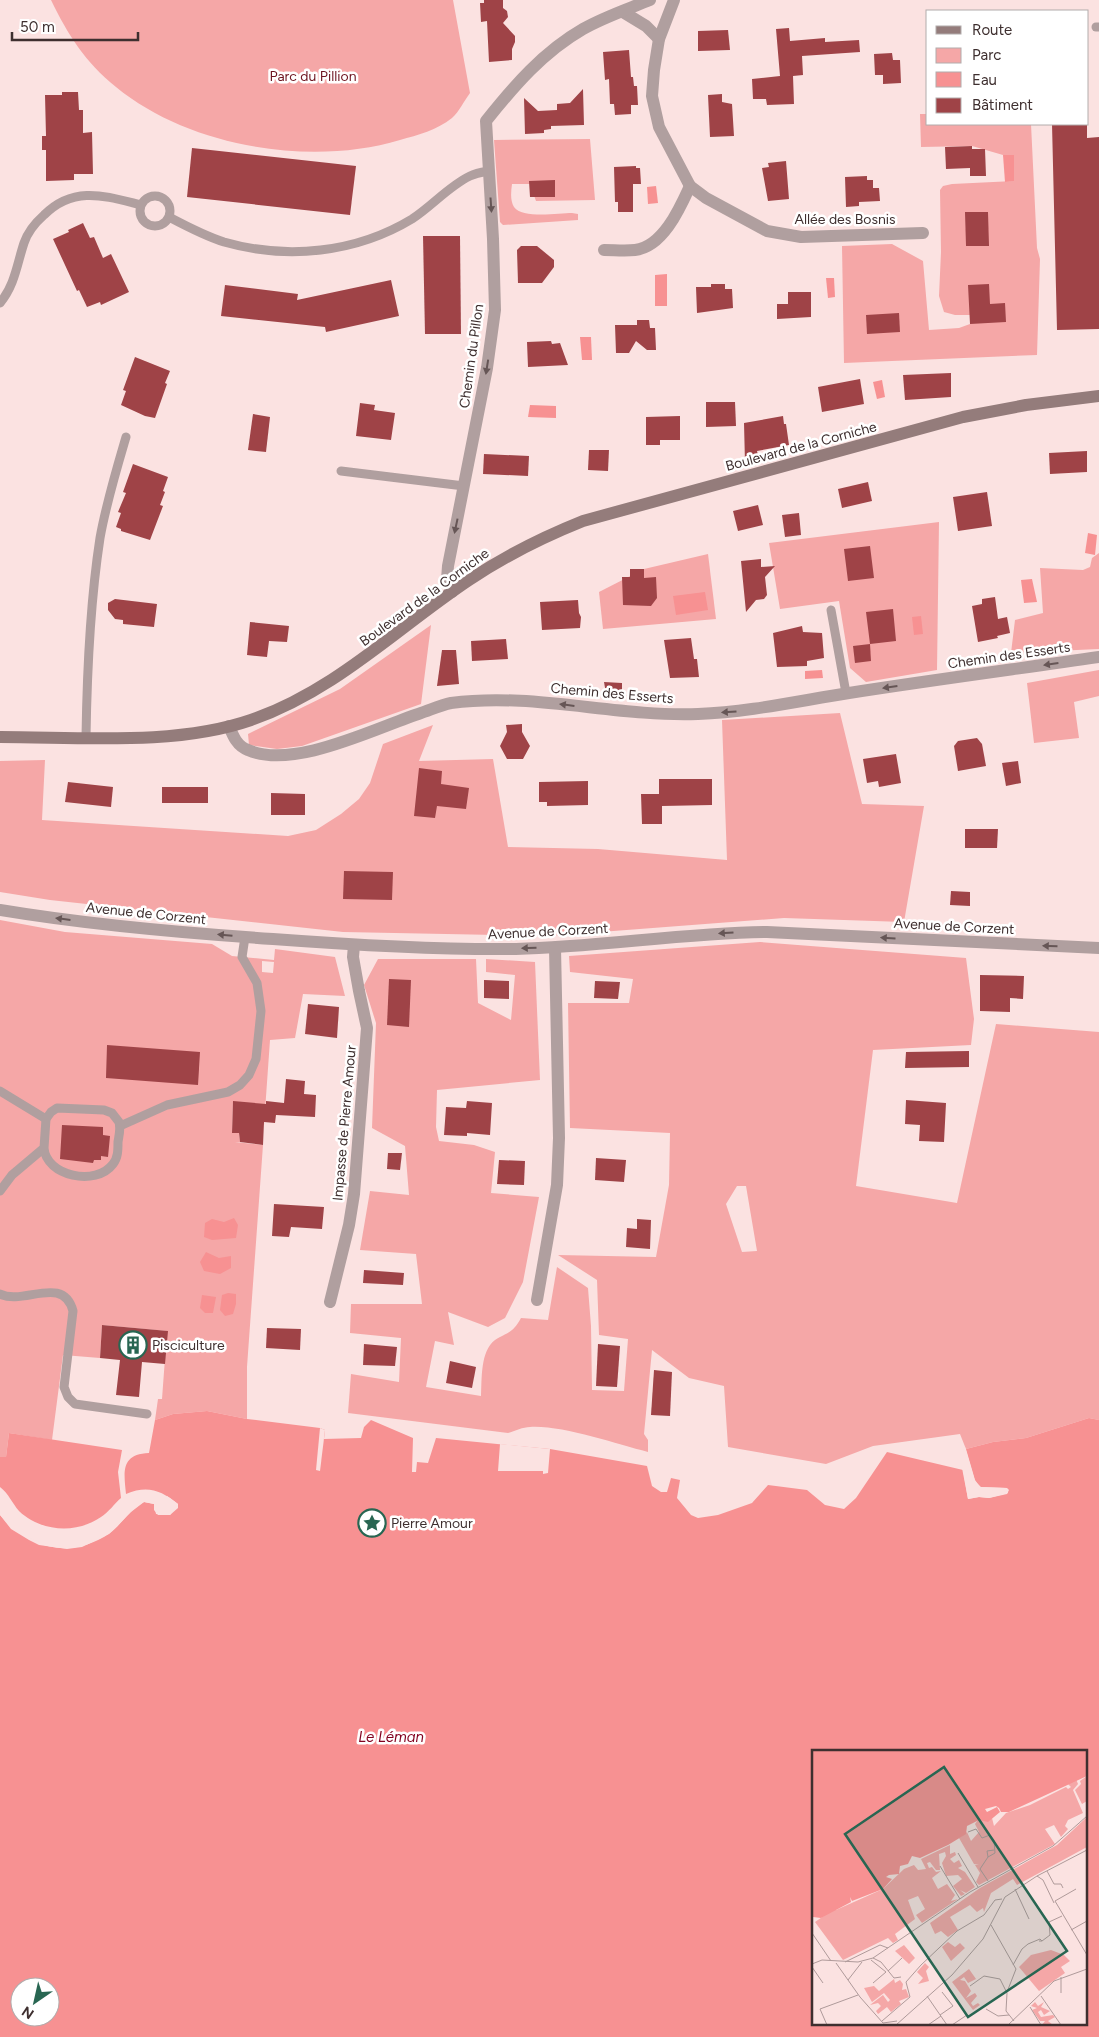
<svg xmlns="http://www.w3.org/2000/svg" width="1099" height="2037" font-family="Figtree,sans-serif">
  <rect width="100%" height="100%" fill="#fbe2e1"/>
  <g fill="#f5a7a7" fill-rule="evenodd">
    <path d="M51,0H453L470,93C464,101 459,112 452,118C437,130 418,135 400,140C311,167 189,147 116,87C85,62 68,35 51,0Z"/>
    <polygon points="920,114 928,114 928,124 1031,124 1037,248 1040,259 1037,355 844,363 842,246 892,244 923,261 929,330 959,328 970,324 970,315 955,315 944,312 939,296 941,252 940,190 943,186 952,184 1014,181 1014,155 1003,155 972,146 921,147"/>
    <path d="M590,139L595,200L536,201L530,184H512C511,192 510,200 514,207C522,219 559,213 572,213L578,214V220L503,225L500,222L494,140Z"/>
    <polygon points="939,522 937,670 866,682 850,668 839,601 780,609 769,543"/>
    <polygon points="1099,553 1099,649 1011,653 1015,620 1043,613 1040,568 1083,570 1090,567 1092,558"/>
    <polygon points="708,554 716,619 603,629 599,592 644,569"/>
    <polygon points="431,625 421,704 302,746 277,749 249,745 248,734 340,689"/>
    <polygon points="1099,670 1099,696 1074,702 1079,738 1034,743 1027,683"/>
    <polygon points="840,713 862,804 924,806 904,922 784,918 548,936 343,932 50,900 0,892 0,761 45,760 42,820 288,836 316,830 341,814 359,799 370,783 383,744 433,725 419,761 493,759 508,847 598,849 727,860 722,720"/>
    <path d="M0,920L65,932L212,944L232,956L274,960L275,949L335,957L345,996L303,994L295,1038L270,1040L264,1125L233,1102L232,1132L239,1133L240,1142H235L263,1145L247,1367V1419L207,1411L173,1414L155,1420L158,1399H162L167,1331L102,1325L100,1358L63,1355L52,1440L9,1433L6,1457H0ZM262,961L274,962L273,973L262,972Z"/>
    <path d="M760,942L966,958L974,1019L971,1045L873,1050L856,1186L957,1203L996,1024L1099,1032V1420L1089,1418L1026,1438L993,1442L966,1449L960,1434L873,1446L826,1464L728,1447L724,1386L689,1378L652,1350L644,1434L648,1440V1452C616,1444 562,1425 530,1427C523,1427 515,1431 508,1433L348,1413L351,1374L399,1382L401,1338L350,1333L351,1304H422L416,1254L360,1250L370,1191L409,1195L405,1146L372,1128L376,1023L364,985L378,959H476L478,1003L511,1020L515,975L486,972V959L535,962L540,1080L437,1090L436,1127L439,1141L474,1145L495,1152L491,1193L539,1197L523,1282L505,1318L488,1327L448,1312L454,1345L435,1341L426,1387L481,1396C482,1380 480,1351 495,1340C508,1332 513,1333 521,1318L548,1320L557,1267L588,1288L591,1326L592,1390L624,1391L628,1339L599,1335L597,1280L558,1255L656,1257L669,1185L670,1133L570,1128L568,1003H629L633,979L570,972L569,956ZM737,1186H746L757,1251L742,1252L726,1204Z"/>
  </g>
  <g fill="#f79192" fill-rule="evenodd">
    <polygon points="1003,155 1014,155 1014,181 1005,182"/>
    <polygon points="656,186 658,203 648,204 647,187"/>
    <polygon points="667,274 667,306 655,306 655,275"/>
    <polygon points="826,278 834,278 835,297 828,298"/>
    <polygon points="580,337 591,337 592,360 582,360"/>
    <polygon points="882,380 885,397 877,399 873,382"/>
    <polygon points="530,405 556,406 556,418 528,417"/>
    <polygon points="1088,533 1097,535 1095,555 1085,553"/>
    <polygon points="1032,579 1037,602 1024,603 1021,580"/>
    <polygon points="705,592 708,610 676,615 673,596"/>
    <polygon points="921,616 923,634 914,635 912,617"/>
    <polygon points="822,670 823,678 805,679 805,671"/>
    <polygon points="234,1218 238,1225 236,1238 212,1240 204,1237 205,1223 212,1219 224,1222"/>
    <polygon points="206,1252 219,1258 231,1256 231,1268 220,1274 204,1271 200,1262"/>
    <polygon points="228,1293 236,1294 236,1304 233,1314 225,1316 220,1310 222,1295"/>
    <polygon points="202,1295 216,1297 213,1313 205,1313 200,1308"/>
    <path d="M207,1411L247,1419L320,1428L325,1430L324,1439L361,1438L364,1427L371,1420L413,1438H436L550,1449L647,1466L652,1486L661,1492H667L671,1478L680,1480L677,1498L691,1515L698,1518L718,1515L752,1503L768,1485L807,1490L825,1505L844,1509L856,1498L887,1452L963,1470L968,1499L979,1497L989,1498L1008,1493L1007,1488L980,1487L975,1480L966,1449L993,1442L1026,1438L1089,1418L1099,1420V2037H0V1515C29,1549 71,1560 110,1533C122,1524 130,1509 144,1502L154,1504L156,1514L170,1515L178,1504C161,1490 147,1485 126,1494C124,1473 120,1454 149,1453L155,1420L173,1414ZM813,1751H1085V2023H813ZM20,1987H50V2017H20Z"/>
    <path d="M9,1433L122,1450L118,1472L121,1498C114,1504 109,1512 101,1517C77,1534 41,1532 19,1511C12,1503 9,1494 0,1487V1457H6Z"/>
  </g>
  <g fill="#fbe2e1">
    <polygon points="320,1428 325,1430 320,1471 316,1470"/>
    <polygon points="413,1438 436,1438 428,1463 417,1462 416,1472 412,1472"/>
    <polygon points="500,1444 550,1449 548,1473 543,1474 543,1471 498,1471"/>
    <polygon points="965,1447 975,1481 981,1487 1007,1488 1009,1490 1007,1494 989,1498 979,1497 968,1499 962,1468 966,1470 969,1496 979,1494 989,1495 1006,1491 978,1489 973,1481 963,1450"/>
    <polygon points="167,1496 178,1504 178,1508 170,1515 158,1515 154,1510 154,1504 144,1502 131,1512 109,1534 82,1547 67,1549 39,1545 29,1540 11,1529 0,1515 0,1512 13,1527 30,1538 40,1542 67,1547 81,1544 108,1532 130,1510 143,1500 156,1502 159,1513 169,1513 175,1505 167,1499"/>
  </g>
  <g fill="#9f4347">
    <polygon points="484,0 503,0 503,8 507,11 508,17 503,23 515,36 515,42 512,49 512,60 489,62 487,21 481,22 480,3 484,3"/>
    <polygon points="789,28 790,41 825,38 825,42 859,40 860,52 802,56 803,75 793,76 794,104 767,105 766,99 753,99 752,79 780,76 776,29"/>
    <polygon points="728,30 730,50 698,51 698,31"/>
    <polygon points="629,50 631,77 633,77 634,86 637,86 638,105 631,105 631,114 615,115 614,104 610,104 609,79 605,80 603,52"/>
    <polygon points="892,53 893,60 900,60 901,83 883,84 883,75 875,75 874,54"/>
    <polygon points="583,89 584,125 551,126 551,129 544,130 544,133 525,134 524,98 538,111 557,110 557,104 570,103"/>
    <polygon points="62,92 78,92 79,110 83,110 83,133 92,132 93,174 74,174 74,180 46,181 46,150 42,150 42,136 46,136 45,95 62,95"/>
    <polygon points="722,94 722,102 732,104 734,136 710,137 708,95"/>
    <polygon points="1052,124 1087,124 1087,138 1099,137 1099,329 1057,330"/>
    <polygon points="972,146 972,149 985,149 986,176 970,176 970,168 946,169 945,147"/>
    <polygon points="192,148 356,166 350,215 187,197"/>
    <polygon points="786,161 789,199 768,201 762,168 769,167 768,163"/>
    <polygon points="636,166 636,168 640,168 641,184 633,184 633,212 618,212 618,202 615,202 614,167"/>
    <polygon points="867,176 867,180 873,180 873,188 879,188 880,201 859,202 859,206 846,207 845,177"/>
    <polygon points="555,180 555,197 530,197 529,181"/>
    <polygon points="965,212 988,212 989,246 966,246"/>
    <polygon points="83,223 90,238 94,237 103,258 111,254 129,292 101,305 100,302 87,307 79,290 77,291 53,239 69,232 68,230"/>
    <polygon points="423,236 460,236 461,334 425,334"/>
    <polygon points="521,246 537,246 554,260 554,267 542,283 518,283 517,250"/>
    <polygon points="391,280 399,316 326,332 325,327 221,316 225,285 298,294 297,300"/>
    <polygon points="711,284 725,284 725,289 732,289 733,308 697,313 696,287 711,287"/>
    <polygon points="989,284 990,304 1005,303 1006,322 970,324 968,285"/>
    <polygon points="788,292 811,292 811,317 777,319 777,304 788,304"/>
    <polygon points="899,313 900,332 867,334 866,315"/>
    <polygon points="637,320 649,320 650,328 655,328 656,350 647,350 636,341 629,353 616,353 615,325 637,325"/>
    <polygon points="551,341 552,344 560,343 568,365 528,367 527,342"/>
    <polygon points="135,357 170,371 165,383 167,384 155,418 145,416 121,405 126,391 123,390"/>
    <polygon points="951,373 951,397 905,400 903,375"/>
    <polygon points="860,379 864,404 822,412 818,387"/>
    <polygon points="706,402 735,402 736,426 706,427"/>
    <polygon points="360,403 375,405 374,410 395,413 391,440 356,436"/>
    <polygon points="253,414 270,417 266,452 248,450"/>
    <polygon points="680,416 680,440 660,440 660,445 646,445 646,417"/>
    <polygon points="783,416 784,424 786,424 789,445 757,451 759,460 745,463 744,423"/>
    <polygon points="589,450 609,450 608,471 588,470"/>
    <polygon points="1087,451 1087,472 1050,474 1049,453"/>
    <polygon points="484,454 529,456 528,476 483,474"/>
    <polygon points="133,464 168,477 163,491 165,492 160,505 163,506 150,540 121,531 121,529 116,527 121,513 118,512 126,493 123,492"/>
    <polygon points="868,482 872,501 842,508 838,489"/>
    <polygon points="987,492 992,526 958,531 953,497"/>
    <polygon points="758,505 763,525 738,531 733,511"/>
    <polygon points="799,513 801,535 785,537 782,515"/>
    <polygon points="870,546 874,578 848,581 844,549"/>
    <polygon points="761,559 761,567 775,566 765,577 767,595 764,599 756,600 746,612 741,561"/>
    <polygon points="630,569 644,569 644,578 656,577 657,598 651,606 623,605 622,577 630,577"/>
    <polygon points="995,597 998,619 1007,617 1010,633 997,636 998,638 978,642 972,606 982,604 982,599"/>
    <polygon points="115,599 157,604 154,627 123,624 123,620 115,619 108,610 108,603"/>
    <polygon points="578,600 579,613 581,617 580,628 542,630 540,602"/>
    <polygon points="893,609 896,641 870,644 866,612"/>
    <polygon points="250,622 289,626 287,642 269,641 267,657 247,655"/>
    <polygon points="802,626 803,632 822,633 824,658 807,661 807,666 777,667 773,633"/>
    <polygon points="691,638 694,659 697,659 699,677 670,678 664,640"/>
    <polygon points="506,639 508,659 472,661 471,641"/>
    <polygon points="870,644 871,661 855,663 853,646"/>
    <polygon points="442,650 456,650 459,684 437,686"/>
    <polygon points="604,682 622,683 622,699 607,699"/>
    <polygon points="522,724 522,732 530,746 523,759 507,759 500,746 507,732 506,725"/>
    <polygon points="977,738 982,744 986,766 958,771 954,746 958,741"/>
    <polygon points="896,754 901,783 879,787 878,781 867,783 863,759"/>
    <polygon points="1018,761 1021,783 1006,786 1002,763"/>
    <polygon points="419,768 442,771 441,784 469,788 466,809 437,806 435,818 414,816"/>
    <polygon points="659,779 712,779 712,805 662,806 662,824 642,824 641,794 659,794"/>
    <polygon points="588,781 588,805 547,806 547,802 539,802 539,782"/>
    <polygon points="68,782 113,787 111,807 65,802"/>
    <rect x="162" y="787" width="46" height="16"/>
    <polygon points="271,793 305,794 305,815 271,815"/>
    <polygon points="965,829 998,829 997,848 965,848"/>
    <polygon points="344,871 393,872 392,900 343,899"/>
    <polygon points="951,891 970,892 970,906 950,905"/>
    <polygon points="980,975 1024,976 1023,999 1010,998 1010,1012 980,1011"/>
    <polygon points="389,979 411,980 409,1027 387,1025"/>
    <polygon points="484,980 509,981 509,999 484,998"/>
    <polygon points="595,981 620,982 618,999 594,998"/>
    <polygon points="308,1004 339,1007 337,1038 305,1034"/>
    <polygon points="107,1045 200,1052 198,1085 106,1078"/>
    <polygon points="969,1051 969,1067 905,1068 906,1052"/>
    <polygon points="286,1079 305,1081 304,1094 316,1095 315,1117 276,1115 275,1123 264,1122 263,1145 240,1142 239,1133 232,1133 233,1101 266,1104 266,1101 284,1103"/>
    <polygon points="906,1100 946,1103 944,1142 919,1141 920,1125 905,1124"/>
    <polygon points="467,1101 492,1103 490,1135 467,1133 467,1136 444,1135 446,1107 466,1108"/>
    <polygon points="62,1125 103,1127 103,1135 110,1136 108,1157 101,1156 101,1160 94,1160 93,1163 60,1159"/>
    <polygon points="388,1153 402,1153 400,1170 387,1169"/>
    <polygon points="596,1158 626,1160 624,1182 595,1180"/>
    <polygon points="499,1160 525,1161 524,1185 497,1184"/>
    <polygon points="274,1204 324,1207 322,1229 291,1227 289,1237 272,1236"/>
    <polygon points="637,1219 651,1220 650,1249 626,1247 627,1228 637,1229"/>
    <polygon points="364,1270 404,1273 403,1285 363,1283"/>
    <polygon points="102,1325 168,1331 165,1364 142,1362 139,1397 116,1395 120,1360 100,1358"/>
    <polygon points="267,1328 301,1329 300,1350 266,1348"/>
    <polygon points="364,1344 397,1347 395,1366 363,1365"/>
    <polygon points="598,1344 620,1346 617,1387 596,1386"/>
    <polygon points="450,1361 476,1367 472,1388 446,1383"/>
    <polygon points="654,1370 672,1372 670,1416 651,1415"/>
  </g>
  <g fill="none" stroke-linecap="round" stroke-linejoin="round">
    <g stroke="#b09f9f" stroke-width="9">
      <polyline points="1096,27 1099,27"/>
      <circle cx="155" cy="211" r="15"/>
      <path d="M169,217C186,226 205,236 224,242C287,260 356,253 412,219C432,206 449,186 470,176C476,173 483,172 489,171"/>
      <path d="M0,303C15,285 17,264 24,243C28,231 35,223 44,215C74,185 105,196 141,205"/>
      <polyline points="341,471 464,486"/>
      <polyline points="831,610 846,693"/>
      <path d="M86,737C87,671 90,603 100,538C106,504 116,471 126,437"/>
      <polyline points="0,1091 46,1119"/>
      <polyline points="120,1126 167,1105 228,1092 240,1085 249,1075 256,1059 261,1011 257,983 242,957 245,937"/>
      <path d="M0,1191L12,1175L44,1148L46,1119L51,1112L57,1108L104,1110L112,1113L119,1122C121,1129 119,1135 118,1142C118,1150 118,1158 113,1164C96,1187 46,1176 44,1148"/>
      <path d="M0,1294C23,1306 63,1274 73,1311L64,1387L68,1397L75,1404L147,1414"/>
    </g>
    <g stroke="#b09f9f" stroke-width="12">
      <polyline points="674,0 659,39 654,70 652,96 659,127 690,186 706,198 767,231 801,237 923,233"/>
      <polyline points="623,12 646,26 659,39"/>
      <path d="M604,250C614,250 625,251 635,250C663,247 680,208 690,186"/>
      <path d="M452,592L447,580L448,566L487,368L495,310L493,239L486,121C514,86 543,52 583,29C604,17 628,9 650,0"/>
      <path d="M229,726C233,736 237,746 248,750C294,770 375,728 421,713C430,710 441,705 451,703C533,692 615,717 698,714C749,712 798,701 849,693C932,680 1016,669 1099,657"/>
      <path d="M0,910C90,925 182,933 273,939C354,945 435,950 516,949C600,947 683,933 767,932L1099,948"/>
      <polyline points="537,1300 557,1185 559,1138 555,948"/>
      <polyline points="330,1302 349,1225 354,1194 367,1028 359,991 353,957 354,945"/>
    </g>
    <path stroke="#947c7b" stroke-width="12" d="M0,737C80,737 176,746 251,720C335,691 397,628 469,580C505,556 543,537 583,521L963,417L1026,405L1099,396"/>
  </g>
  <defs><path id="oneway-solid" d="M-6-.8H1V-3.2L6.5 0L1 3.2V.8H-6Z" transform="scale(1.25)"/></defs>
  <g fill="#665656">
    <use href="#oneway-solid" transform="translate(491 205) rotate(86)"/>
    <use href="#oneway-solid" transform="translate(487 367) rotate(99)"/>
    <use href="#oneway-solid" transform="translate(456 526) rotate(102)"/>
    <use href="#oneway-solid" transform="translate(1051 664) rotate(172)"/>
    <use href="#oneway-solid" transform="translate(890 687) rotate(172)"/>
    <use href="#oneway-solid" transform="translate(567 705) rotate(-173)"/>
    <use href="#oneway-solid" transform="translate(729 712) rotate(176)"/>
    <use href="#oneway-solid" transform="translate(63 919) rotate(-173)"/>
    <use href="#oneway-solid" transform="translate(726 933) rotate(176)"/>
    <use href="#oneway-solid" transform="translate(225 935) rotate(-175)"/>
    <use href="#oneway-solid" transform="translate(888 938) rotate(-177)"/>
    <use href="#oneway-solid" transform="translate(1050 946) rotate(-178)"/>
    <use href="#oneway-solid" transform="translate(529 948) rotate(178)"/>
  </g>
  <defs>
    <g id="building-ring" transform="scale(1.4375)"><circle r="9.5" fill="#fff" stroke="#286652" stroke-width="1.5"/><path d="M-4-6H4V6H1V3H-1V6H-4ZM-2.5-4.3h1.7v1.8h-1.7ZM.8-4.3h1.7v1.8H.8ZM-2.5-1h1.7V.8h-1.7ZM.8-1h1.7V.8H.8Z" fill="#286652"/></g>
    <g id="sight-ring" transform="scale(1.4375)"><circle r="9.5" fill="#fff" stroke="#286652" stroke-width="1.5"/><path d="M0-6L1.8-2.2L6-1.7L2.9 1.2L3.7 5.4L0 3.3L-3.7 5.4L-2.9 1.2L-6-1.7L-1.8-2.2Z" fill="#286652"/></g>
  </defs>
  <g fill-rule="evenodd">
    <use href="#building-ring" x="133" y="1345"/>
    <use href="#sight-ring" x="372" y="1523"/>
  </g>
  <g text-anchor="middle" stroke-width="5" stroke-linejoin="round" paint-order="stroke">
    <g font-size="14" fill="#6e1420" stroke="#fff">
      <text x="313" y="81">Parc du Pillion</text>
    </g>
    <g font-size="14" fill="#3e2f2f" stroke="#fff">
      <text x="845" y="224">Allée des Bosnis</text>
      <text transform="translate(471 356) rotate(-82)" y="5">Chemin du Pillon</text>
      <text transform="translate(801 446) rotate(-15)" y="5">Boulevard de la Corniche</text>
      <text transform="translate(424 597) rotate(-36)" y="5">Boulevard de la Corniche</text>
      <text transform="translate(1009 655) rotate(-8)" y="5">Chemin des Esserts</text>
      <text transform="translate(612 693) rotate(5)" y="5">Chemin des Esserts</text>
      <text transform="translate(146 913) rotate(6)" y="5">Avenue de Corzent</text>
      <text transform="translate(954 926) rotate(3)" y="5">Avenue de Corzent</text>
      <text transform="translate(548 931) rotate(-3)" y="5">Avenue de Corzent</text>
      <text transform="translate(344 1123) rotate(-85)" y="5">Impasse de Pierre Amour</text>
    </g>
    <g font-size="14" fill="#3e2f2f" stroke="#fff" text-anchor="start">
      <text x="152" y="1350">Pisciculture</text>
      <text x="391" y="1528">Pierre Amour</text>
    </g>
    <g font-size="15" font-style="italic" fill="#82011f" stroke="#fff">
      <text x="391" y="1742">Le Léman</text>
    </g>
  </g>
  <g transform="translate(812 1750)">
    <rect width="275" height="275" fill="#fbe2e1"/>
    <path d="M275,26V51L270,54L263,40L269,34L268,31ZM264,29L266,34L261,40L271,63L256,70L253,76L256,79L249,87L242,75L233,79L243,94L167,135L164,132L168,123L163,115H167L162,114L147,88L155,82L159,91L167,82L163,74L166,70L180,68L182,76L194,63L218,55L254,37L256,39L259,37L256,34ZM275,67V97L205,135L201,129L179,143L172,162L171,158L165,162L158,155L138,167L146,180L136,187L129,181L123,184L118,173L168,138L245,95ZM138,95V104L143,102L144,105L138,109L142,113L147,110L150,116L146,118L153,122L163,137L154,143L148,140L153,144L149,146L141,136L150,129L146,125L134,126L130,113L134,106L133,102L127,104L128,120H124L118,112L115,113L117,118L120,117L124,122L129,121L120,128L126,139L135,134L143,145L139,151L146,149L110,173L104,165L113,159L106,146L96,150L103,169L83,184L86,190L81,193L76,188L31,210L3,172L22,159L24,160L71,139L92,119L102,115L106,120L114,119L109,109ZM136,192L143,197L148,193L153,198L139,211L130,197ZM92,195L103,208L97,214L83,201ZM239,200L252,205L258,211L249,217L253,223L227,241L207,217L219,205ZM113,213L117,217L114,221L117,231L106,234L111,228L105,222ZM157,219L164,229L156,233L152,227L148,230L153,231L159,241L154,248L163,243L165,246L159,253L161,256L166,253L168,255L161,260L140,232ZM82,229L83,233L88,230L91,234L90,240L94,239L97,247L87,251L89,254L79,262L75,257L66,264L64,261L69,256L66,253L58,255L71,245L76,252L78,250L72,243L60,252L52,238L62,236L67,241ZM223,252L226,256L232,252L229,257L238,261L232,265L229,260L226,262L229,267L241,265L243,267L236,271L241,275H230L233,271H228L220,260L225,258L219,256Z" fill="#f5a7a7"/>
    <path d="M0,0H275V26L197,62H189L187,58L184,56L173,59L175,62L185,57L188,62L176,72L167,70L155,76L154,84L136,95L108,108L100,106L96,114L88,116L87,124L77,125L74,127L80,129L71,139L40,151L38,147L39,152L9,168L1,167Z" fill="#f79192"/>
    <path fill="none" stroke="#af9a9a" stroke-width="1" d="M156,82L164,79L170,88L178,85L182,90L183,103L176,107L175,101L182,100M146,103L166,137M176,107L168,119L176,131M128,116L148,149M235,121L242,134H249L251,138M225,126L231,130L242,153M203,139L217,169M264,139L243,151L275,205M179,175L204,219L195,242M259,180L275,171M0,183L19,211M230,191L238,185L237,172L250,166M61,208L69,212L82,228L89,227M59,210L74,222L61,233M33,212L68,195L76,198M24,213L48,247L71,273L85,271M0,214L10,210L46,212L61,208L158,142L241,96L275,66M201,215L210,199L216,194L228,189L230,191H227M0,217L11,233M76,221L90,208M249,227V243M36,230L50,212M158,236L172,226L188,229L195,243L194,261L202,271M115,246L135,275M229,246L249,275M218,257L229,275M174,259L186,266L197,265M128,265L141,256L130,242M70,271L98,247L94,232L109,215L145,181L172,165L183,150L190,149M15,275L8,259L46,245M84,275L140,225L171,189L193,147L225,126L275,100M116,275L129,266M140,275L155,265M196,275L242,231L275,219"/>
    <path fill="#286652" fill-opacity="0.15" stroke="#286652" stroke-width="2.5" d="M132,17L255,201L156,267L33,84Z"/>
    <rect width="275" height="275" fill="none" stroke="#3e2f2f" stroke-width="2.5"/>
  </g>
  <rect x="926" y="10" width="162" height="115" fill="#ffffff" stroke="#b2acac"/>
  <rect x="936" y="26" width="25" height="8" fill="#947c7b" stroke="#b2acac"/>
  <text x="972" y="35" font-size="15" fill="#3e2f2f">Route</text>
  <rect x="936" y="48" width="25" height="15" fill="#f5a7a7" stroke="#b2acac"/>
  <text x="972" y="60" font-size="15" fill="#3e2f2f">Parc</text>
  <rect x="936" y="72" width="25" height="15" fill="#f79192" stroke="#b2acac"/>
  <text x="972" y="85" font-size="15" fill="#3e2f2f">Eau</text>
  <rect x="936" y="98" width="25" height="15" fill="#9f4347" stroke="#b2acac"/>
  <text x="972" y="110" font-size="15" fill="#3e2f2f">Bâtiment</text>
  <g transform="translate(35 2002) rotate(214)"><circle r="24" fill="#ffffff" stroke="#b2acac"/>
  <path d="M0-4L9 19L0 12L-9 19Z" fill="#286652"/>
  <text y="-8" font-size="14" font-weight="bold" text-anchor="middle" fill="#3e2f2f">N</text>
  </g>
  <path d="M12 32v8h126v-8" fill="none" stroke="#3e2f2f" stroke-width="2.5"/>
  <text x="20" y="32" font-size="15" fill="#3e2f2f" stroke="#ffffff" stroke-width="4" paint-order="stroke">50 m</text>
</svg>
